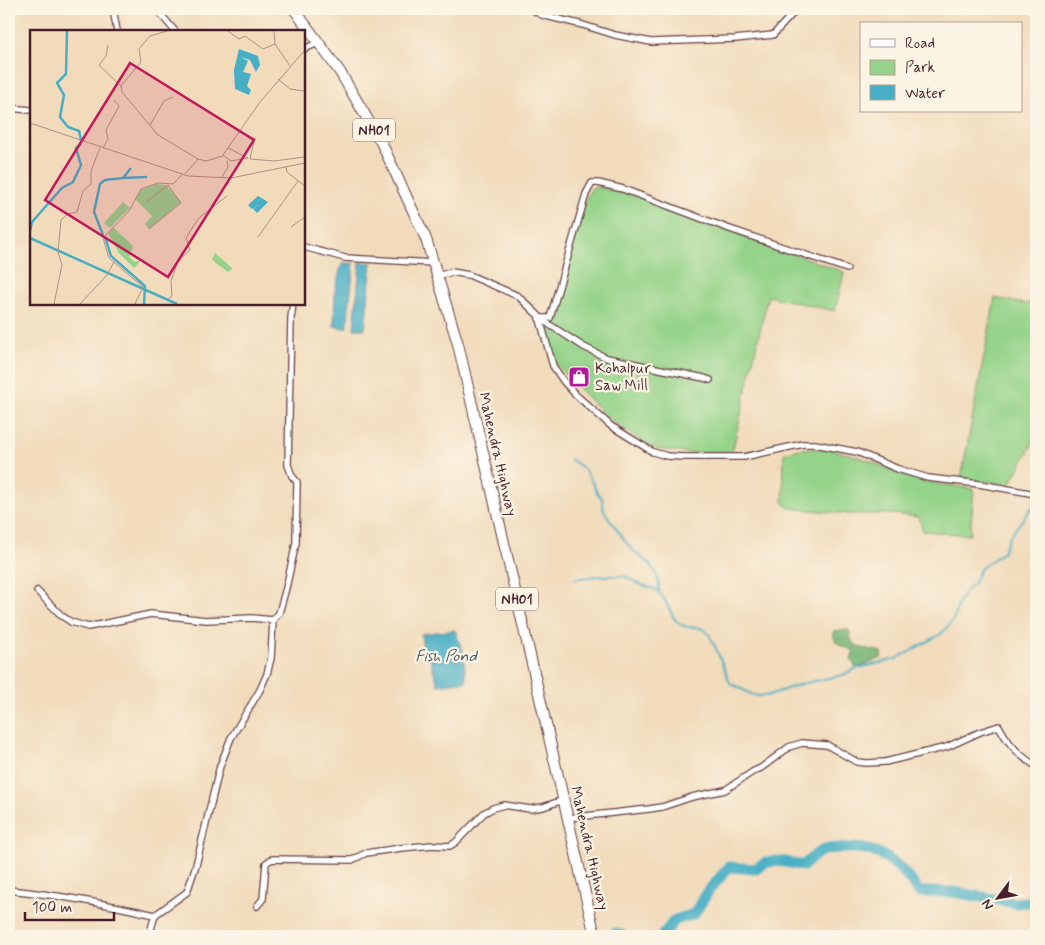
<svg xmlns="http://www.w3.org/2000/svg" width="1045" height="945" font-family="Mynerve,sans-serif">
  <rect width="100%" height="100%" fill="#fcf5e5"/>
  <filter id="ink" filterUnits="userSpaceOnUse"><feTurbulence type="fractalNoise" baseFrequency=".02" numOctaves="2"/><feDisplacementMap in="SourceGraphic" scale="10" xChannelSelector="R" yChannelSelector="G"/><feConvolveMatrix kernelMatrix="1 2 1 2 8 2 1 2 1" color-interpolation-filters="sRGB"/></filter>
  <filter id="wash" filterUnits="userSpaceOnUse"><feTurbulence type="fractalNoise" baseFrequency=".0096" numOctaves="4" result="noise"/><feDisplacementMap in="SourceGraphic" scale="20" xChannelSelector="R" yChannelSelector="G"/><feGaussianBlur stdDeviation="1.12" result="paint"/><feColorMatrix in="noise" values="0 0 0 0 0 0 0 0 0 0 0 0 0 0 0 0 0 1.4 0 .05"/><feComposite in="paint" operator="in"/></filter>
  <g filter="url(#wash)">
    <rect width="100%" height="100%" fill="#f1dbbb"/>
    <g fill="#94d389" stroke="#6f795a">
      <polygon points="597,187 637,196 844,272 835,311 768,296 732,453 686,453 657,449 637,438 608,418 562,372 555,359 547,330 552,318 587,196 592,188"/>
      <polygon points="995,298 1025,304 1032,301 1036,301 1036,437 1010,485 961,478"/>
      <polygon points="823,448 845,453 868,460 905,476 935,483 974,489 970,535 923,531 919,517 892,514 848,514 789,508 783,502 784,453 800,449"/>
    </g>
    <path fill="#77b575" stroke="#606a50" d="M849,630C850,633 850,638 852,641C857,650 873,648 882,653L881,658L862,666L855,667L851,659L854,651C841,644 835,648 833,631Z"/>
    <g fill="#46aec5" stroke="#486678">
      <polygon points="360,262 372,263 365,329 354,329"/>
      <polygon points="342,263 354,263 347,327 342,328 334,326 335,290"/>
      <polygon points="455,630 463,651 466,681 438,685 429,656 424,656 421,634"/>
    </g>
    <g fill="none" stroke-linecap="round" stroke-linejoin="round">
      <g stroke="#46aec5" stroke-width="2">
        <polyline points="570,459 583,468 591,480 598,494 602,498 604,511 620,534 632,550 649,563 656,573 659,584 659,593"/>
        <path d="M575,579L596,576H624L639,584L657,590C659,594 662,596 664,599C671,610 673,625 688,627C695,628 700,626 706,631C711,634 727,675 730,683L753,695L759,696H766L801,684L843,675L855,669L896,659L941,634L950,624L955,616L958,604L963,595L968,588L973,584L981,568L1002,553L1010,536L1036,502"/>
      </g>
      <g stroke="#46aec5" stroke-width="11">
        <polyline points="615,933 623,936"/>
        <path d="M662,936L675,920L694,914L709,890L729,867L756,869C769,856 786,862 803,866C808,862 812,857 818,853C826,848 834,848 844,848C880,845 900,864 919,892H954L1016,903L1036,901"/>
      </g>
    </g>
  </g>
  <g filter="url(#ink)">
    <g fill="none" stroke-linecap="round" stroke-linejoin="round">
      <g stroke="#633b41" stroke-width="8">
        <g id="minor">
          <polyline points="113,9 117,31"/>
          <polyline points="156,9 175,31"/>
          <polyline points="531,9 542,15 583,25 615,35 651,42 735,39 773,35 797,9"/>
          <polyline points="304,49 318,43"/>
          <polyline points="9,108 31,110"/>
          <polyline points="304,247 345,258 433,263"/>
          <polyline points="437,276 452,272 469,275 518,296 539,316 553,366 564,382 576,395 611,426 653,452 667,456 683,457 744,457 803,444 815,444 857,452 898,469 928,478 979,484 1036,494"/>
          <polyline points="539,318 550,318 586,194 592,183 598,183 623,189 727,228 847,269"/>
          <polyline points="539,318 584,347 607,358 704,378 710,380"/>
          <polyline points="37,591 62,616 71,622 88,627 151,614 206,620 252,618 273,620"/>
          <path d="M567,818L649,809L662,807L692,797L725,790L754,771L761,768L789,747L802,743L827,745L857,762L867,763L885,762L947,747L980,732L999,726C1008,744 1019,756 1036,766"/>
          <path d="M9,890C59,895 107,904 155,915L187,892L196,865L220,766L231,738L260,690L267,674L271,658L273,620L279,613L286,588L296,543L297,482L292,476L288,465L291,318L293,304"/>
          <polyline points="257,906 263,899 266,863 272,859 352,860 366,853 401,848 433,845 450,846 456,842 484,813 493,808 504,805 530,809 543,807 563,800"/>
          <polyline points="149,936 155,915"/>
        </g>
      </g>
      <g stroke="#633b41" stroke-width="12">
        <polyline id="trunk" points="294,9 340,72 382,144 426,239 458,344 595,936"/>
      </g>
      <use href="#minor" stroke="#fff" stroke-width="5.5"/>
      <use href="#trunk" stroke="#fff" stroke-width="10"/>
    </g>
  </g>
  <defs>
    <g id="shop-square" transform="scale(1.125)"><rect x="-9" y="-9" width="18" height="18" rx="4" fill="#b5179e" stroke="#fcf5e5"/><path d="M-5-2.5h2.3a2.7 3.5 0 0 1 5.4 0H5L5.5 6h-11ZM-1.5-2.5h3a1.5 2.3 0 0 0-3 0Z" fill="#fff"/></g>
  </defs>
  <g fill-rule="evenodd">
    <use href="#shop-square" x="579" y="377"/>
  </g>
  <g text-anchor="middle" stroke-width="4.5" stroke-linejoin="round" paint-order="stroke">
    <g fill="#fcf5e5" stroke="#7f5f63" stroke-width="1">
      <rect x="353" y="118.5" width="42" height="23" rx="4"/>
      <rect x="496" y="587.5" width="42" height="23" rx="4"/>
    </g>
    <g font-size="14" font-weight="bold" fill="#4a1f2b">
      <text x="374" y="135">NH01</text>
      <text x="517" y="604">NH01</text>
    </g>
    <g font-size="15" fill="#4a1f2b" stroke="#fcf5e5" text-anchor="start">
      <text x="595" y="373">Kohalpur<tspan x="595" dy="17">Saw Mill</tspan></text>
    </g>
    <g font-size="15" fill="#4a1f2b" stroke="#fcf5e5">
      <text transform="translate(498 454) rotate(77)" y="5">Mahendra Highway</text>
      <text transform="translate(590 848) rotate(77)" y="5">Mahendra Highway</text>
    </g>
    <g font-size="16" font-style="italic" fill="#485869" stroke="#fcf5e5">
      <text x="446" y="661">Fish Pond</text>
    </g>
  </g>
  <g transform="translate(30 30)">
    <rect width="275" height="275" fill="#f1dbbb"/>
    <path d="M126,154L136,155L151,172L119,199L115,194L122,186L105,169L111,160ZM93,172L100,178L80,198L74,193ZM83,197L103,216L99,227L105,232L111,230L104,238L89,223L78,203ZM185,223L202,238V239L198,242L182,230Z" fill="#94d389"/>
    <path d="M209,19L228,26L230,35L226,42L220,30L211,27L218,31L213,42L221,44L217,56L221,60L219,65L205,59L204,40ZM228,166L238,172L227,183L223,179L229,174L222,179L218,175Z" fill="#46aec5"/>
    <path fill="none" stroke="#46aec5" stroke-width="2.5" d="M37,1L36,44L27,53L34,65L30,87L38,97L49,101L51,110M92,148L117,147M0,201L2,192L32,158L43,152L51,135L46,118L51,114M73,205L64,182L70,154L75,150L93,148L101,138M75,207L81,226L115,256L114,274M0,208L147,274"/>
    <path fill="none" stroke="#ae9081" stroke-width="1" d="M198,1L209,9L215,6L233,19L245,14M244,1L245,14L260,36M78,15L76,26L69,35L91,56M248,49L260,59L275,61M91,56L92,62L128,105L168,129M91,56L111,32L109,19L120,6L137,1M0,93L158,146L201,148L275,133M120,95L134,71L143,67M225,107L220,129L244,131L275,127M73,118L78,109L76,100L89,76L84,70M198,118L218,128L201,131L193,125L230,72L275,20M256,137L257,142L275,156M154,145L168,129L176,131L193,126M192,147L198,137L197,131M116,172L138,155L151,173L119,199M261,197L275,187M228,207L268,151M138,269L142,266L141,251L148,231L160,220L156,208L159,203L169,188L197,166M24,274L32,235L28,222L31,190L38,184L47,182L53,161L61,154V141L70,118M50,274L77,245L84,232M105,274L113,257L79,228L73,208L99,181L111,159L128,153L143,154L152,145"/>
    <path fill="#c2185b" fill-opacity="0.15" stroke="#c2185b" stroke-width="2.5" d="M100,33L224,110L138,247L15,170Z"/>
    <rect width="275" height="275" fill="none" stroke="#4a1f2b" stroke-width="2.5"/>
  </g>
  <rect width="1045" height="945" fill="none" stroke="#fcf5e5" stroke-width="30"/>
  <rect x="860" y="22" width="162" height="90" fill="#fcf5e5" stroke="#b59f9b"/>
  <rect x="870" y="39" width="25" height="8" fill="#ffffff" stroke="#b59f9b"/>
  <text x="905" y="48" font-size="15" fill="#4a1f2b">Road</text>
  <rect x="870" y="60" width="25" height="15" fill="#94d389" stroke="#b59f9b"/>
  <text x="905" y="72" font-size="15" fill="#4a1f2b">Park</text>
  <rect x="870" y="85" width="25" height="15" fill="#46aec5" stroke="#b59f9b"/>
  <text x="905" y="98" font-size="15" fill="#4a1f2b">Water</text>
  <g transform="translate(998 898) rotate(238)" stroke="#fcf5e5" stroke-width="4" paint-order="stroke">
  <path d="M0-4L9 19L0 12L-9 19Z" fill="#4a1f2b"/>
  <text y="-8" font-size="14" font-weight="bold" text-anchor="middle" fill="#4a1f2b">N</text>
  </g>
  <path d="M25 912v8h89v-8" fill="none" stroke="#4a1f2b" stroke-width="2.5"/>
  <text x="32" y="912" font-size="15" fill="#4a1f2b" stroke="#fcf5e5" stroke-width="4" paint-order="stroke">100 m</text>
</svg>
